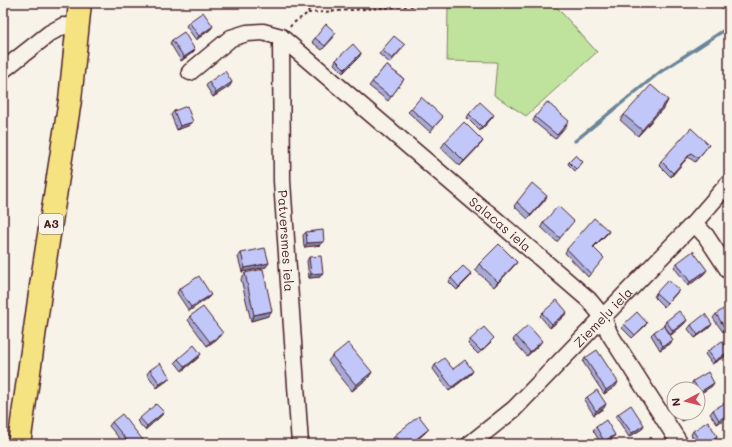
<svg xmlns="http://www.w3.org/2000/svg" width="732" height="447" font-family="Mali,sans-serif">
  <rect width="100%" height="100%" fill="#f7f3e8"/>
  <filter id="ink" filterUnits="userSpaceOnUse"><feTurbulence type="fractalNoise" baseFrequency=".025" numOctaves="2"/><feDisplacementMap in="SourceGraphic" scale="8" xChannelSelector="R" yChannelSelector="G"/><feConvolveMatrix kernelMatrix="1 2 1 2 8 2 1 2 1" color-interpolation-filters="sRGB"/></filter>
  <g filter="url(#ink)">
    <polygon fill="#bfe39c" stroke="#848164" points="515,3 553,3 597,52 526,116 494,95 497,62 447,61 448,8"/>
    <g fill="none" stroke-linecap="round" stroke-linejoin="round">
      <g stroke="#6b8698" stroke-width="3.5">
        <polyline points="720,3 729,17"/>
        <polyline points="575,141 660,72 729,27"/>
      </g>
      <g stroke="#4a1f2b" stroke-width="19">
        <g id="minor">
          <path id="s1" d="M281,37L282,181L300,444"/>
          <polyline points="3,70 50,33 63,26 77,27"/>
          <path id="s2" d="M190,72L231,38L247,33L263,32L281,37L480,207L488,213L589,300L603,317L609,333L680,444"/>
          <polyline points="694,223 706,236 729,271"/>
          <path id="s3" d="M470,444L514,409L694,223L729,183"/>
        </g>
      </g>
      <g stroke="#4a1f2b" stroke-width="25">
        <polyline id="highway" points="19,444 41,286 70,100 80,3"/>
      </g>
      <g stroke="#4a1f2b" stroke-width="2" stroke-dasharray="3 3" stroke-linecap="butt">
        <polyline points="308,13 452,3"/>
        <polyline points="290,27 292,24 308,13 310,3"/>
      </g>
      <use href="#minor" stroke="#f7f3e8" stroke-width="16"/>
      <use href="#highway" stroke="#f5e381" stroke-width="22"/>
    </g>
    <g fill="#a6abd6" stroke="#4a1f2b">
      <polygon points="189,22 211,29 196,40 186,26"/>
      <polygon points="334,37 322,50 312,42 315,38"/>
      <polygon points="172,40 192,53 181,61 170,43"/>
      <polygon points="402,49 390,63 379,54 382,50"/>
      <polygon points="361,53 359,57 343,73 334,64 336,60"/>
      <polygon points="386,65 404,79 388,101 369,86"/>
      <polygon points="209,82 230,86 213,97 206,86"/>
      <polygon points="668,100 665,106 638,136 620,120 624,115"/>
      <polygon points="411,109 443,117 430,132 408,112"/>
      <polygon points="174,111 193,122 190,125 177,130 171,115"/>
      <polygon points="469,114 491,119 480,131 467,118"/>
      <polygon points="535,117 567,125 555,139 533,121"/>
      <polygon points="483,141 479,146 460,166 441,148 445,142"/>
      <polygon points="709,145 695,162 688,157 671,177 659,165 661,161"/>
      <polygon points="569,162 583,162 575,171 568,164"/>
      <polygon points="545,200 528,219 514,206 517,202"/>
      <polygon points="543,223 571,224 557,242 541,227"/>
      <polygon points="609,231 607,234 594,247 601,261 588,277 565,253 567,249"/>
      <polygon points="306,232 324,242 321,245 304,247 303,235"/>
      <polygon points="241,253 266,267 242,272 238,257"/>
      <polygon points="309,257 323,273 320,277 309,278 307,261"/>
      <polygon points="517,262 513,267 494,287 475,270 479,264"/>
      <polygon points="677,263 704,274 688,286 674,267"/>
      <polygon points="245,273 268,316 251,321 241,279"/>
      <polygon points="451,278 469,278 457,290 449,282"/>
      <polygon points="179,289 211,295 208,298 189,311 177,293"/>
      <polygon points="656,293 676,294 664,307 654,297"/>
      <polygon points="567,312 564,316 550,328 540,316 542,313"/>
      <polygon points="716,314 729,327 723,332 713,318"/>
      <polygon points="190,316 220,337 207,346 188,320"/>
      <polygon points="687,320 684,324 671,335 666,328 670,344 660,350 651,335 654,332 664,326 666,321"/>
      <polygon points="647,323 645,326 632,338 622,328 624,324"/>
      <polygon points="712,324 709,328 695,338 688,329 691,325"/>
      <polygon points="516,336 539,345 527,356 513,340"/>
      <polygon points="470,340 491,342 478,354 468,344"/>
      <polygon points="708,351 727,355 712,364 705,354"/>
      <polygon points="332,356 372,372 368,378 352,391 328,361"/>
      <polygon points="198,358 182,371 175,362 178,359"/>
      <polygon points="585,358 616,386 604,394 583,362"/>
      <polygon points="435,365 453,369 471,374 449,391 433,369"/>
      <polygon points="150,370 170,377 168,380 157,388 147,374"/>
      <polygon points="693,381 712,386 698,395 698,389 693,389 691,385"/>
      <polygon points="587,397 604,408 594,415 584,400"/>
      <polygon points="713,410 729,416 717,424 710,414"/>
      <polygon points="164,412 161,416 145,430 137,421 140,418"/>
      <polygon points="677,413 694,413 682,421"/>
      <polygon points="618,414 642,429 629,437 616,417"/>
      <polygon points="112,422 140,444 124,444 109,426"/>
      <polygon points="596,427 615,435 612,439 604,444 601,444 593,430"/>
      <polygon points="429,429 426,432 412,444 393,444 395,442 393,439 395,435"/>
      <polygon points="693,431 717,436 715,440 708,444 697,444 691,435"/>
    </g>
    <g fill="#878bae" stroke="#4a1f2b">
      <polygon points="213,26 211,29 196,40 199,36"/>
      <polygon points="195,50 192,53 181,61 184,57"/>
      <polygon points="361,53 359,57 343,73 345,69"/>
      <polygon points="232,82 230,86 213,97 216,93"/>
      <polygon points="668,100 665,106 638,136 642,130"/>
      <polygon points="494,115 491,119 480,131 482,127"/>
      <polygon points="193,122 190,125 177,130 180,126"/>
      <polygon points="483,141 479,146 460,166 464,161"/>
      <polygon points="691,153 688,157 671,177 673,173"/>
      <polygon points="547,196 545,200 528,219 531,215"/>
      <polygon points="609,231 607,234 591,250 593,247"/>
      <polygon points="324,242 321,245 304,247 307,243"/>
      <polygon points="517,262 513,267 494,287 498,282"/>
      <polygon points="269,263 266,267 242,272 245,268"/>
      <polygon points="707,270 704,274 688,286 690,282"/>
      <polygon points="323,273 320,277 309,278 311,274"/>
      <polygon points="472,274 469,278 457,290 459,287"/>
      <polygon points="679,290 676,294 664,307 667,303"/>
      <polygon points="211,295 208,298 189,311 191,307"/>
      <polygon points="272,311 268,316 251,321 254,315"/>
      <polygon points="567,312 564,316 550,328 552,324"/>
      <polygon points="687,320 684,324 671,335 673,331"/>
      <polygon points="712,324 709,328 695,338 698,335"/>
      <polygon points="729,325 729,327 723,332 725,328"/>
      <polygon points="223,333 220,337 207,346 210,342"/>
      <polygon points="673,340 670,344 660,350 663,346"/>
      <polygon points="542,341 539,345 527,356 530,352"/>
      <polygon points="729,351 727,355 712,364 715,361"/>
      <polygon points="201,354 198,358 182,371 185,367"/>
      <polygon points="473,371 471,374 449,391 452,387"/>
      <polygon points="372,372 368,378 352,391 356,385"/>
      <polygon points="170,377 168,380 157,388 160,384"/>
      <polygon points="618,382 616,386 604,394 606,390"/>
      <polygon points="714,383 712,386 698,395 700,392"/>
      <polygon points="606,404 604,408 594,415 596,411"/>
      <polygon points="164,412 161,416 145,430 147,426"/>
      <polygon points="691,413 694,413 682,421 685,417"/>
      <polygon points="729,414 729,416 717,424 719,420"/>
      <polygon points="644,425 642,429 629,437 632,433"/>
      <polygon points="429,429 426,432 412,444 410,444"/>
      <polygon points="615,435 612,439 604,444 603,444 604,441"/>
      <polygon points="717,436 715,440 708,444 705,444"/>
    </g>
    <g fill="#c1c7f9" stroke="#4a1f2b">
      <polygon points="203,12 213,26 199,36 189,22"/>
      <polygon points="326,24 336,33 325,46 315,38"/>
      <polygon points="184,32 195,50 184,57 172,40"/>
      <polygon points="394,36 405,45 392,59 382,50"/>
      <polygon points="353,44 361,53 345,69 336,60"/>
      <polygon points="386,65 404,79 391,97 372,82"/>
      <polygon points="225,71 232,82 216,93 209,82"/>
      <polygon points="651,85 668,100 642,130 624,115"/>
      <polygon points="421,97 443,117 433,128 411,109"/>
      <polygon points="480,102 494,115 482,127 469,114"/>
      <polygon points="547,102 569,121 557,135 535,117"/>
      <polygon points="187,106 193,122 180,126 174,111"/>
      <polygon points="464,122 483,141 464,161 445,142"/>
      <polygon points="691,128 709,145 698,158 691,153 673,173 661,161"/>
      <polygon points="576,155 583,162 576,169 569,162"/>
      <polygon points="532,183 547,196 531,215 517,202"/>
      <polygon points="558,206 574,221 560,238 543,223"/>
      <polygon points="594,218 609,231 593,247 604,258 591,274 567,249"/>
      <polygon points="323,230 324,242 307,243 306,232"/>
      <polygon points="499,244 517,262 498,282 479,264"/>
      <polygon points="265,248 269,263 245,268 241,253"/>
      <polygon points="693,251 707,270 690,282 677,263"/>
      <polygon points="321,256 323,273 311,274 309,257"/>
      <polygon points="463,266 472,274 459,287 451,278"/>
      <polygon points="263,269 272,311 254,315 245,273"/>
      <polygon points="199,276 211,295 191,307 179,289"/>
      <polygon points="668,280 679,290 667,303 656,293"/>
      <polygon points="557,300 567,312 552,324 542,313"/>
      <polygon points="729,305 729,325 725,328 716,314"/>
      <polygon points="203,307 223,333 210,342 190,316"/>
      <polygon points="679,311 687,320 673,331 666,321"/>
      <polygon points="637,312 647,323 635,335 624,324"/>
      <polygon points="705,314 712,324 698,335 691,325"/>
      <polygon points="528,325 542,341 530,352 516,336"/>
      <polygon points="664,325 673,340 663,346 654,332"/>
      <polygon points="484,327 494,338 481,351 470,340"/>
      <polygon points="722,341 729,351 715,361 708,351"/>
      <polygon points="348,343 372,372 356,385 332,356"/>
      <polygon points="194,345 201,354 185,367 178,359"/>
      <polygon points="597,350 618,382 606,390 585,358"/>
      <polygon points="444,358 453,369 465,360 473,371 452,387 435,365"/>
      <polygon points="160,363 170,377 160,384 150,370"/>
      <polygon points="708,372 714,383 700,392 693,381"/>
      <polygon points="597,390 606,404 596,411 587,397"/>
      <polygon points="728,401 729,403 729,414 719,420 713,410"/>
      <polygon points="156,404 164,412 147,426 140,418"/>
      <polygon points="631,405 644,425 632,433 618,414"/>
      <polygon points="682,413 691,413 685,417"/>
      <polygon points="122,414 143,440 138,444 130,444 112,422"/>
      <polygon points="419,416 429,429 410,444 403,444 395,435"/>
      <polygon points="606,420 615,435 604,441 596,427"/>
      <polygon points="708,421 717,436 705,444 702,444 693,431"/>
      <polygon points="651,437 656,444 642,444"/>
      <polygon points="396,441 398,444 393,444"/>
    </g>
  </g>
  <g text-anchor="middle" stroke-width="3" stroke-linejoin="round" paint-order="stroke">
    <rect fill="#f7f3e8" stroke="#7e5f64" stroke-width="1" x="39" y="214" width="24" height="20" rx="3"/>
    <g font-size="12" font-weight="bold" fill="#4a1f2b">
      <text x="51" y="228">A3</text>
    </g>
    <g font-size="13" fill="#4a1f2b" stroke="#f7f3e8">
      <text dy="5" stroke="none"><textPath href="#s2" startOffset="393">Salacas iela</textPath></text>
      <text dy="5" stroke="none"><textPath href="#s1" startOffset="204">Patversmes iela</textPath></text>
      <text dy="5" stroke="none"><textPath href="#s3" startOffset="184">Ziemeļu iela</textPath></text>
    </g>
  </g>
  <rect width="732" height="447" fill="none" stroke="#f7f3e8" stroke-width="16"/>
  <rect x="8" y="8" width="716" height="431" fill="none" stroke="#4a1f2b" stroke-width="1.5" filter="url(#ink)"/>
  <g transform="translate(686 401) rotate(263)"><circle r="19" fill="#f7f3e8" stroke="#b29e9c"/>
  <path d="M0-3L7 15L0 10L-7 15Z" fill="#d1495b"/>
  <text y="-6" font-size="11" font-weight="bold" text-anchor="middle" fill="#4a1f2b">N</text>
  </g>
</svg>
